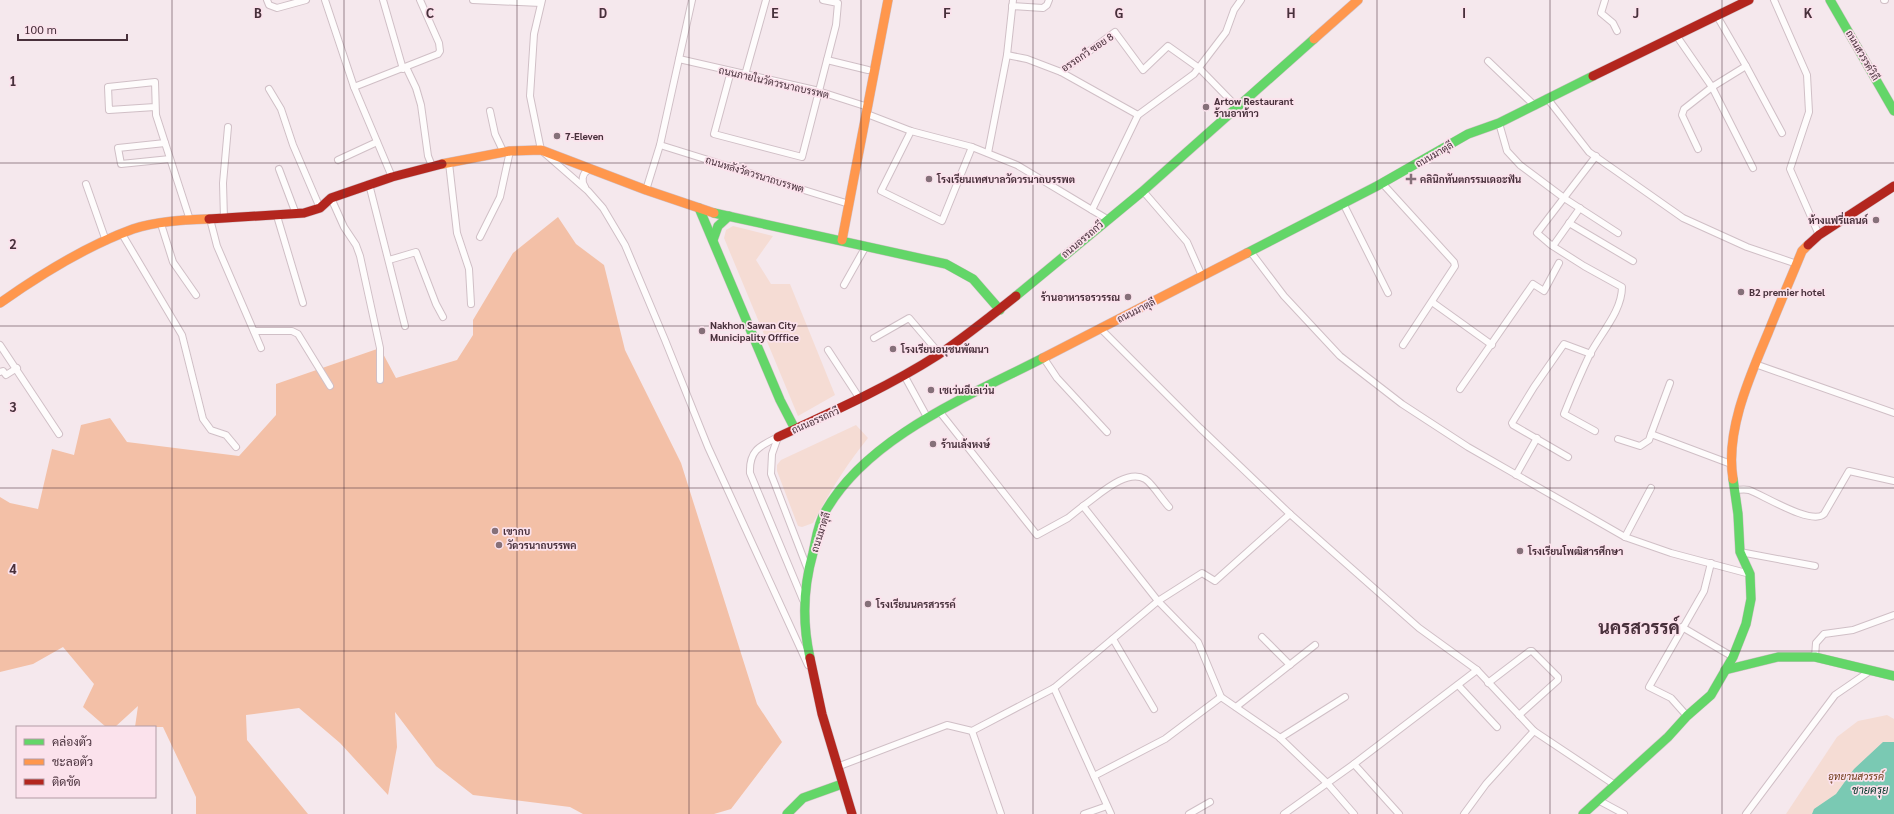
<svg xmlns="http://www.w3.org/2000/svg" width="1894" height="814" font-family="Georgia,Sarabun,serif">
  <rect width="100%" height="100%" fill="#f5e8ed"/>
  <g fill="#f5dcd4">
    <polygon points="733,226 773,236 756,260 771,284 790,284 835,395 798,416 724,238 726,230"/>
    <path d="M856,425L868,438C846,465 829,493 813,523L802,527L798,526L777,471V465L781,460Z"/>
    <polygon points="1887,715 1894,719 1894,814 1786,814 1837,737 1858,721"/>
  </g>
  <polygon fill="#f3c0a7" points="558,217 576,244 604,265 625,350 681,463 757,704 782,742 731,809 714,814 583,814 570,807 473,795 436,766 395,712 397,747 388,795 340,743 299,708 246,715 247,740 308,814 196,814 196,797 163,727 135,727 138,706 115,727 106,727 83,707 94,684 63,647 33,664 0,672 0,497 10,503 38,509 52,449 74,455 81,425 110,418 127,442 239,456 276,415 276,384 380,348 396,378 457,360 473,335 473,320 513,253"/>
  <polygon fill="#7ac9b3" points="1883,742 1894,742 1894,814 1812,814 1814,809 1836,794 1854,769"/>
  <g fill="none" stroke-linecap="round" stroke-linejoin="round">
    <g stroke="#d0bfc6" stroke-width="8">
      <g id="street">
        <polyline points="267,0 269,5 277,8 306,0"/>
        <polyline points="325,0 354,87 392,177"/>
        <polyline points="383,0 403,69"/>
        <polyline points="473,0 541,3"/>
        <polyline points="542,0 534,34 530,96 541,150 588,191 603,208 625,245 665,340 708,447 808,665"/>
        <polyline points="1605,0 1601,13 1613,23 1617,31"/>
        <polyline points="1774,0 1807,75 1809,112 1790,169 1819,235"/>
        <polyline points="1884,0 1885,0"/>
        <polyline points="1012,6 1043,8 1047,5 1049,0"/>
        <polyline points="1676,35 1712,87 1753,168"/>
        <polyline points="1007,55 1027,59 1061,72 1115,32 1143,70 1168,46 1199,68 1238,108"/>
        <polyline points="679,59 815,90 868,107"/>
        <polyline points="827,60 868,70"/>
        <polyline points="1488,61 1535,106"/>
        <polyline points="1746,66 1782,133"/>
        <polyline points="406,67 416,88 421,105 428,156 432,166"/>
        <polyline points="731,71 714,134 802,157 836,25 838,3 823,0"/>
        <polyline points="1061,72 1138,115"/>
        <polyline points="745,75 766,0"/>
        <polyline points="354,87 438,54 440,51 439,43 420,0"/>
        <polyline points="269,89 281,109 293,145 320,208"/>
        <polyline points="1547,98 1589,152 1683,218 1747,247 1797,264"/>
        <polyline points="155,107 109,110 108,87 155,82 156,115 190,220"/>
        <polyline points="490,111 495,134 503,151"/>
        <polyline points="867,114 911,131 972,147 1017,165 1107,219"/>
        <polyline points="1499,123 1507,151 1520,165 1564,198 1618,233"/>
        <polyline points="911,131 881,191 942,221 972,147"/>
        <polyline points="165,143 118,148 121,164 170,159"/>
        <polyline points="660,145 849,204"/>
        <polyline points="1698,149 1682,115 1684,109 1712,87 1746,66 1717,16"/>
        <polyline points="988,153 1007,55 1013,0"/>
        <polyline points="338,160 377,142"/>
        <polyline points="449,163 457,233 469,269 471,304"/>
        <polyline points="279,169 296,214"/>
        <polyline points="1382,183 1454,262 1455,266 1403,345"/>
        <polyline points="86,184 106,241"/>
        <polyline points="369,184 405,326"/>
        <path d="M585,187C581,181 582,174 588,170H593"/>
        <polyline points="646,190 660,145 692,0"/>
        <polyline points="1143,191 1187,242 1202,276"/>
        <polyline points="331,198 344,227 356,245 360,256 380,348 380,380"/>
        <polyline points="1343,203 1388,293"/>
        <polyline points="1092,210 1138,115 1194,74 1226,32 1234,10 1241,0"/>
        <polyline points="277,216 303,303"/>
        <polyline points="210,219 217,246 261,348"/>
        <polyline points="224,219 223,183 228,127"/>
        <polyline points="1569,223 1633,261"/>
        <polyline points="161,224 173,262 196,295"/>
        <polyline points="122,234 182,335 203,419 211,430 226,435 236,447"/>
        <polyline points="480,237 500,197 510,151"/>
        <polyline points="1553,246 1580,208"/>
        <polyline points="1250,251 1284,296 1340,356 1402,404 1468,447 1625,537 1671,553 1750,574"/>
        <polyline points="389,260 416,252 436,304 443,317"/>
        <polyline points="844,285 866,246"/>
        <polyline points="1432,302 1492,345"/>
        <polyline points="1100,328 1200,428 1290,514 1419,628 1477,670 1534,731 1615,785"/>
        <polyline points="254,331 292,331 298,334 330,386"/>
        <polyline points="874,338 909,318 939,353"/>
        <polyline points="0,345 59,434"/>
        <polyline points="828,350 860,399"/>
        <polyline points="1043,357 1057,378 1107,432"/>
        <polyline points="1755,364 1894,413"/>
        <polyline points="0,372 3,371 6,375 17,368"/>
        <polyline points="904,375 927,417"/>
        <polyline points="1460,389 1533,284 1544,291 1559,263"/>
        <polyline points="939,411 1037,535 1068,518 1083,506 1158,601 1198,642 1221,697 1279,737 1328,784 1354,814"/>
        <path d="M1595,431L1564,414C1572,394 1581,373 1590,354C1601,333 1622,311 1622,287L1584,266L1551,245L1537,233L1596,156"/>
        <polyline points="1651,434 1670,383"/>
        <path d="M778,437C760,446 749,450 750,473L803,600"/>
        <polyline points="778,437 772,454 771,474 808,570"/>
        <polyline points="1618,439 1640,446 1649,440 1651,434 1731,464"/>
        <polyline points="1568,457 1513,425 1512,423 1534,387 1564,344 1591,354"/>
        <polyline points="1516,475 1537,438"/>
        <path d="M1734,490C1739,490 1744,489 1749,490C1763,495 1812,526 1824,514L1849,471L1894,481"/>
        <path d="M1083,506C1098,496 1126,468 1145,479C1152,483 1163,501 1169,507"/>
        <polyline points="1625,537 1651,488"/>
        <polyline points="1740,552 1815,566"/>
        <polyline points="1682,627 1733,657"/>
        <polyline points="1262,637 1290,665"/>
        <polyline points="1113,639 1154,709"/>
        <polyline points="1815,657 1816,643 1824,634 1853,630 1894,615"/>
        <polyline points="1488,683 1530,651 1532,651 1558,677 1558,680 1519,715"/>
        <polyline points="1458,685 1497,727"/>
        <polyline points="1054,688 1111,814"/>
        <polyline points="1236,707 1315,645"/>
        <polyline points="1687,716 1671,698 1649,687 1704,591 1711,563"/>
        <polyline points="972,731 1001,814"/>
        <polyline points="1280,738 1345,697"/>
        <polyline points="1354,764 1399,814"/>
        <polyline points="837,767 947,725 972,731 1054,688 1158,601 1202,573 1215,581 1290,514"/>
        <polyline points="1094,776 1165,739 1221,697"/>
        <polyline points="1598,800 1624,814"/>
        <polyline points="1084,814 1107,806"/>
        <polyline points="1189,814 1210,802"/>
        <polyline points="1284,814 1354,764 1477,670"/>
        <polyline points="1464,814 1486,784 1534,731"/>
        <polyline points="1746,814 1835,695 1870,671"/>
      </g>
    </g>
    <g stroke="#d0bfc6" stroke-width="10">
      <g id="fast">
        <polyline points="1830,0 1894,111"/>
        <polyline points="699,208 780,400 795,429"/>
        <polyline points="714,213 946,264 973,279 1000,310"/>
        <polyline points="713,240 718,226 729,216"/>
        <polyline points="1247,253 1377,186 1468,134 1499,123 1593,76"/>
        <polyline points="1016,296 1143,191 1314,39"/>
        <path d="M810,658C802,622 803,588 813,553C816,540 818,523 825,512C867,437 969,396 1043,358"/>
        <polyline points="1725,670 1778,657 1815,657 1894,676"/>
        <polyline points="787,814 803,798 842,784"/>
        <polyline points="1583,814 1668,737 1687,716 1711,695 1733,657 1746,624 1751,599 1750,574 1740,552 1738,514 1733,479"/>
      </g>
    </g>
    <g stroke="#d0bfc6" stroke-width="10">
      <g id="slow">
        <polyline points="1314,39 1358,0"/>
        <polyline points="442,164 510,151 541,150 646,190 714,213"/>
        <polyline points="842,240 888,0"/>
        <path d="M0,303C41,274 86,246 133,229C156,221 184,220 209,219"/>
        <polyline points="1043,358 1247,253"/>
        <path d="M1733,479C1725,431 1750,376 1768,333C1779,305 1791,278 1802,251L1808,245"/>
      </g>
    </g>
    <g stroke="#d0bfc6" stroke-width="10">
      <g id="jam">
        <polyline points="1593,76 1749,0"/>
        <polyline points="209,219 304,213 320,208 331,198 392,177 442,164"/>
        <polyline points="1808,245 1819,235 1894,186"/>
        <path d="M778,437C832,412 888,387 938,355C965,337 991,316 1016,296"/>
        <polyline points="810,658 822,714 852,814"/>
      </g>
    </g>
    <use href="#street" stroke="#fefcfc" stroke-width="6"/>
    <use href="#fast" stroke="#63d668" stroke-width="9"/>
    <use href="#slow" stroke="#ff974d" stroke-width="9"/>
    <use href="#jam" stroke="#b3261e" stroke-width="9"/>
  </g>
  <path fill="none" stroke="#48303b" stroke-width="1" stroke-opacity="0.55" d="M172,0V814M344,0V814M517,0V814M689,0V814M861,0V814M1033,0V814M1205,0V814M1377,0V814M1550,0V814M1722,0V814M0,163H1894M0,326H1894M0,488H1894M0,651H1894"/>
  <g fill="#857079" stroke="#fbe2ec" stroke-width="1.5">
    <circle cx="1206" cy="107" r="4"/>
    <circle cx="557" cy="136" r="4"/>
    <circle cx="929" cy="179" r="4"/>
    <path d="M1409 173h4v4h4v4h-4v4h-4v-4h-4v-4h4z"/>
    <circle cx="1876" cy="220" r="4"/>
    <circle cx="1741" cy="292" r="4"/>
    <circle cx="1128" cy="297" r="4"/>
    <circle cx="702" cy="331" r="4"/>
    <circle cx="893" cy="349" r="4"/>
    <circle cx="931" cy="390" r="4"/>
    <circle cx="933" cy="444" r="4"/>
    <circle cx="495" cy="531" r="4"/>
    <circle cx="499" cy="545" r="4"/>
    <circle cx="1520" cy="551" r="4"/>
    <circle cx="868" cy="604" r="4"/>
  </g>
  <g text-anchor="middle" stroke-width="3.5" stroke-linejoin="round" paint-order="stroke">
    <g font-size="10" fill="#48303b" stroke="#fbe2ec">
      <text transform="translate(1087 52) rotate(-34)" y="4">อรรถกวี ซอย 8</text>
      <text transform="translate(1863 55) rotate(60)" y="4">ถนนสวรรค์วิถี</text>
      <text transform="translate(774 82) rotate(13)" y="4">ถนนภายในวัดวรนาถบรรพต</text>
      <text transform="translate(1434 154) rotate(-30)" y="4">ถนนมาตุลี</text>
      <text transform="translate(755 174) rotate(17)" y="4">ถนนหลังวัดวรนาถบรรพต</text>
      <text transform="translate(1082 239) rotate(-40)" y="4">ถนนอรรถกวี</text>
      <text transform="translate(1136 310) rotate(-27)" y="4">ถนนมาตุลี</text>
      <text transform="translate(815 420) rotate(-24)" y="4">ถนนอรรถกวี</text>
      <text transform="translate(820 532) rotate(-72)" y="4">ถนนมาตุลี</text>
    </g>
    <g font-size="10" font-weight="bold" fill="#48303b" stroke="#fbe2ec" text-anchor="start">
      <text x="1214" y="105">Artow Restaurant<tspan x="1214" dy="12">ร้านอาท้าว</tspan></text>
      <text x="565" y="140">7-Eleven</text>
      <text x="937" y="183">โรงเรียนเทศบาลวัดวรนาถบรรพต</text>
      <text x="1420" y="183">คลินิกทันตกรรมเดอะฟัน</text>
      <text x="1868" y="224" text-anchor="end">ห้างแฟรี่แลนด์</text>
      <text x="1749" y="296">B2 premier hotel</text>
      <text x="1120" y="301" text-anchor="end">ร้านอาหารอรวรรณ</text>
      <text x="710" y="329">Nakhon Sawan City<tspan x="710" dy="12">Municipality Offfice</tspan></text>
      <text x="901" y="353">โรงเรียนอนุชนพัฒนา</text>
      <text x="939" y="394">เซเว่นอีเลเว่น</text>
      <text x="941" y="448">ร้านเล้งหงษ์</text>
      <text x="503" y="535">เขากบ</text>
      <text x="507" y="549">วัดวรนาถบรรพค</text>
      <text x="1528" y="555">โรงเรียนโพฒิสารศึกษา</text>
      <text x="876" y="608">โรงเรียนนครสวรรค์</text>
    </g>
    <g font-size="10" font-style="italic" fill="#6d3815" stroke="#fbe2ec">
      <text x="1856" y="780">อุทยานสวรรค์</text>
    </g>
    <g font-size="11" font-style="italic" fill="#003528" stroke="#fbe2ec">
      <text x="1870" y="794">ชายครุย</text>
    </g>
    <g font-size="18" font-weight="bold" fill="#48303b" stroke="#fbe2ec">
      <text x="1639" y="634">นครสวรรค์</text>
    </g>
  </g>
  <g font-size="13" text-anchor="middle" font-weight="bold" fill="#48303b" stroke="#fbe2ec" stroke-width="3.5" stroke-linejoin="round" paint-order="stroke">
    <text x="258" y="18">B</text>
    <text x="430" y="18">C</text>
    <text x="603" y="18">D</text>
    <text x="775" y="18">E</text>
    <text x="947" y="18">F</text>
    <text x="1119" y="18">G</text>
    <text x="1291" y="18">H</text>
    <text x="1464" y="18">I</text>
    <text x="1636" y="18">J</text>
    <text x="1808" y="18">K</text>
    <text x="13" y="86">1</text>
    <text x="13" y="249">2</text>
    <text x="13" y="412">3</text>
    <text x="13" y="574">4</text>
  </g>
  <rect x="16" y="726" width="140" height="72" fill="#fbe2ec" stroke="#b39ba5"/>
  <rect x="24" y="739" width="20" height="6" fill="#63d668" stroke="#b39ba5"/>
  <text x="52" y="746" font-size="12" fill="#48303b">คล่องตัว</text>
  <rect x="24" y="759" width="20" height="6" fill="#ff974d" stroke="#b39ba5"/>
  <text x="52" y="766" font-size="12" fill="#48303b">ชะลอตัว</text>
  <rect x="24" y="779" width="20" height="6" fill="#b3261e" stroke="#b39ba5"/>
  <text x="52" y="786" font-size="12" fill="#48303b">ติดขัด</text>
  <path d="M18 34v6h109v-6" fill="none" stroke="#48303b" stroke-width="2"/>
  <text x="24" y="34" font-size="12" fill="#48303b" stroke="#fbe2ec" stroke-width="3" paint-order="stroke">100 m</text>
</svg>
